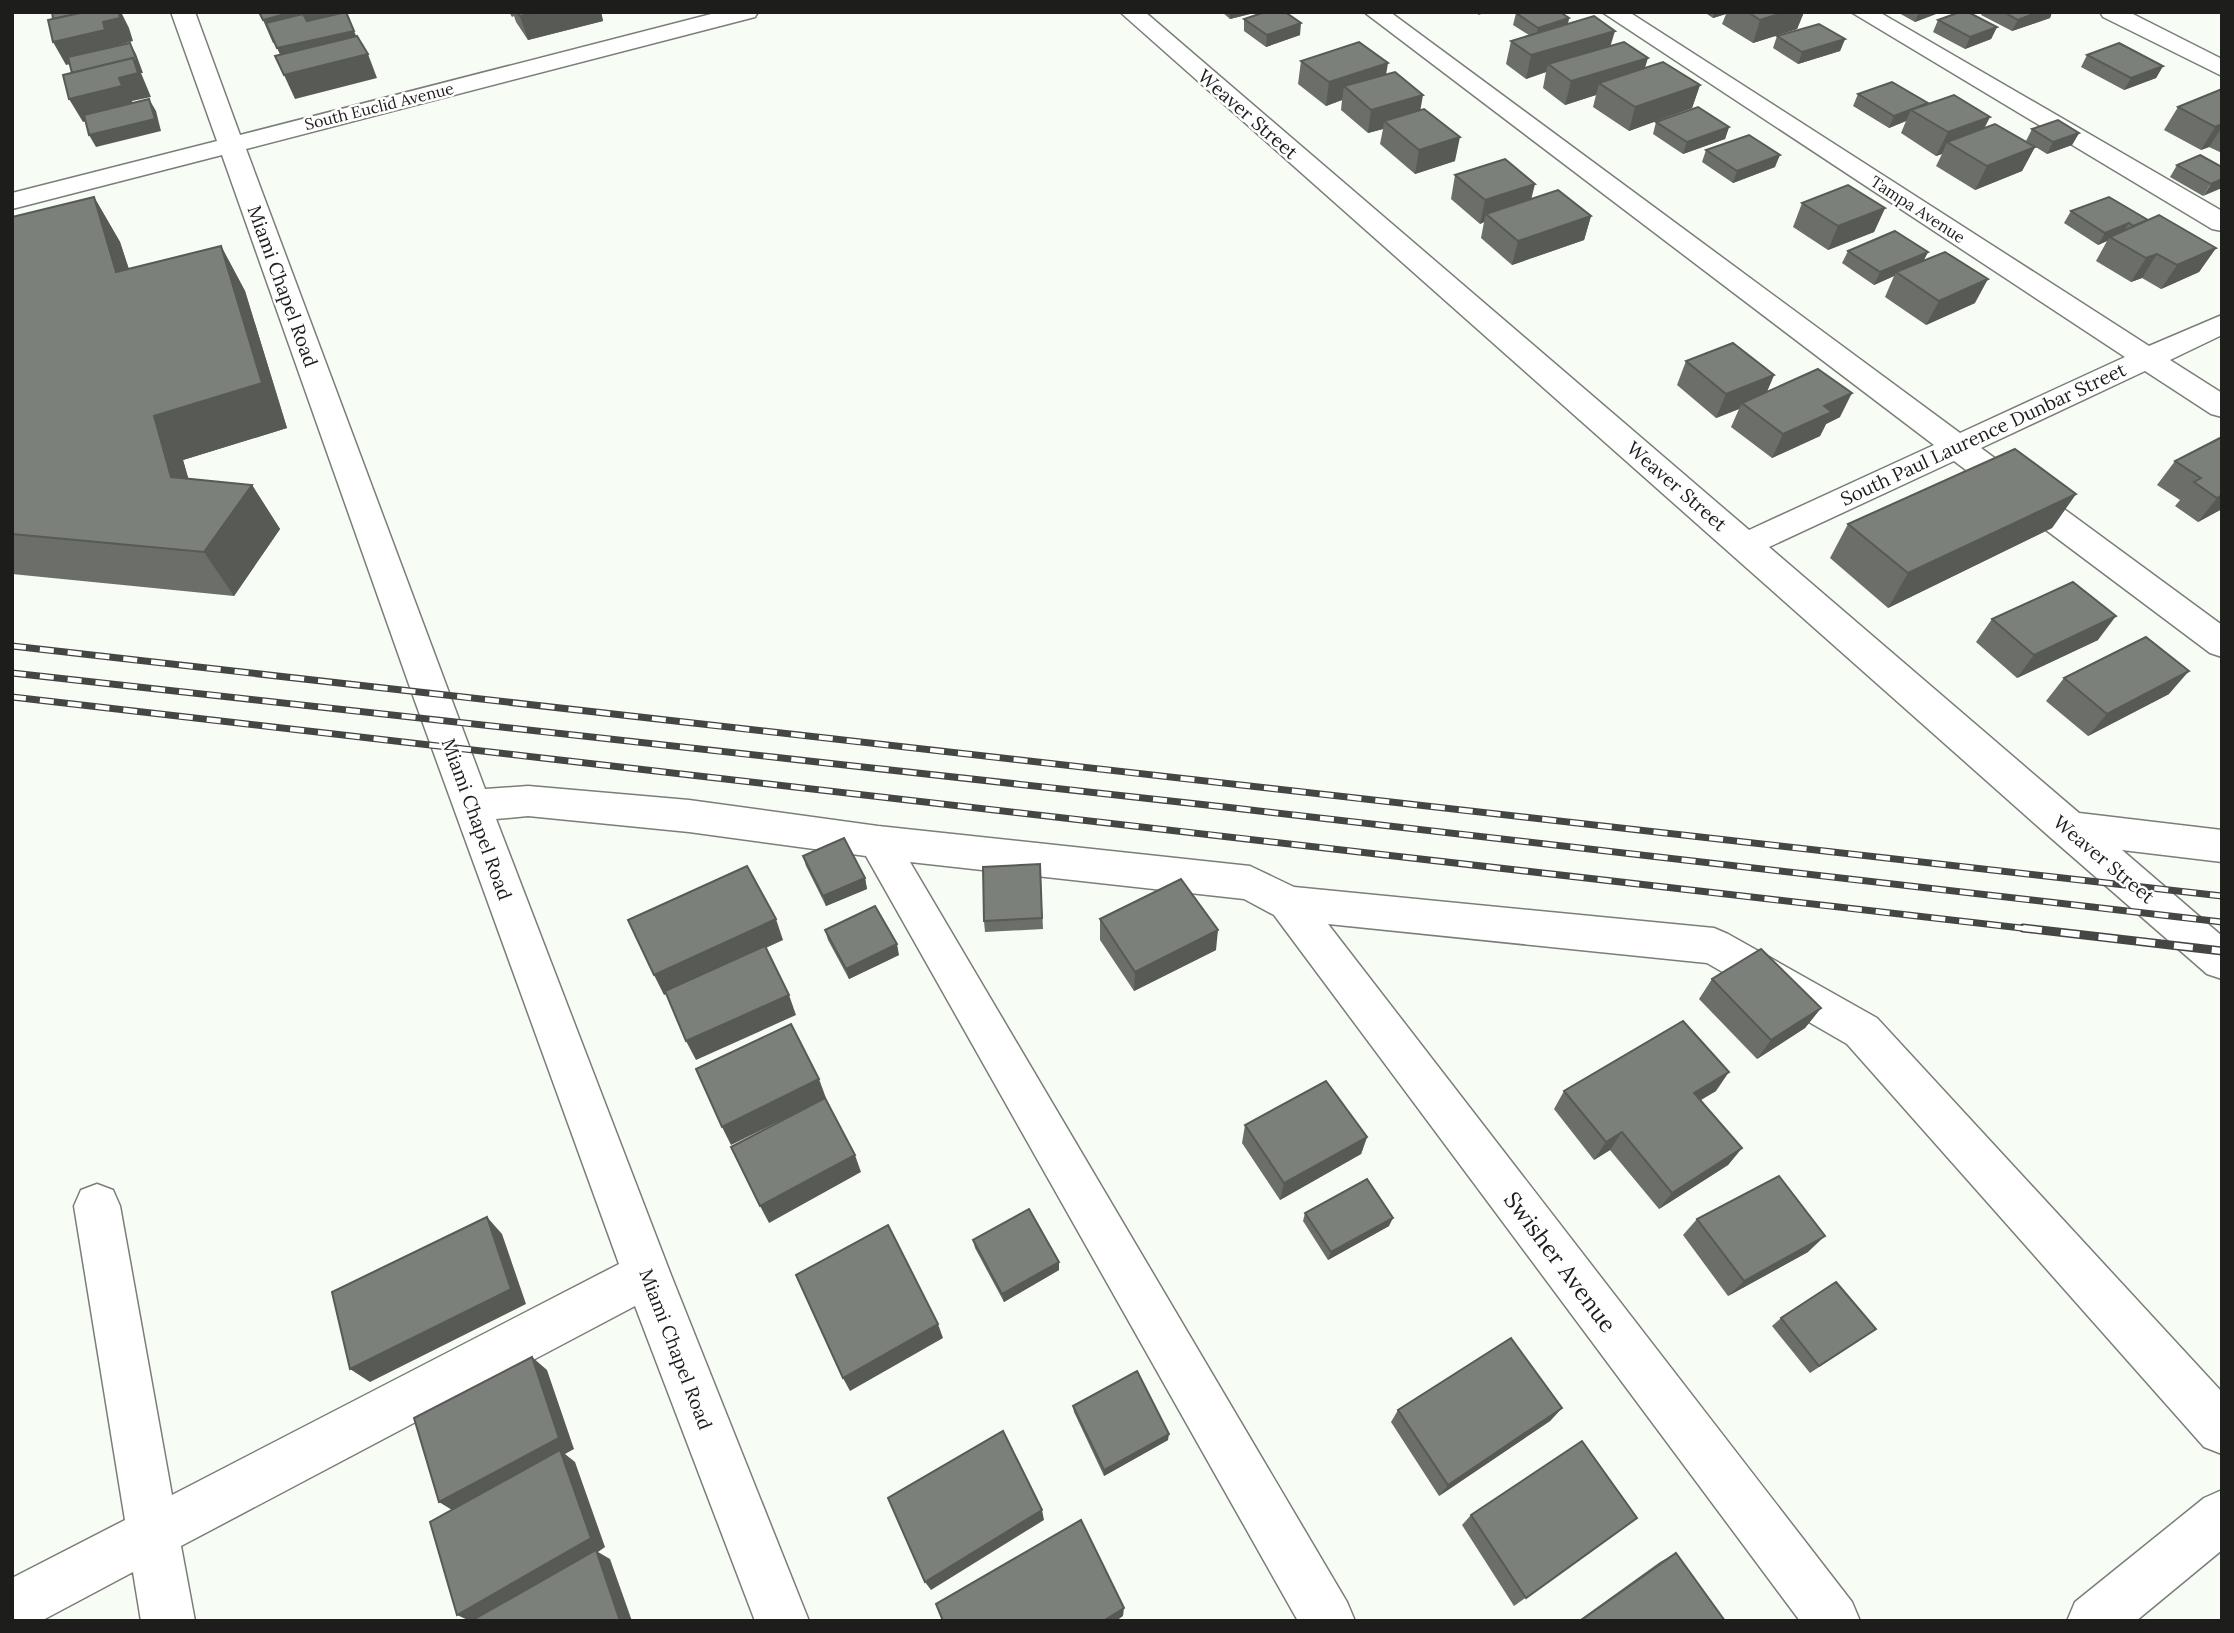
<svg xmlns="http://www.w3.org/2000/svg" width="2234" height="1633" font-family="Lora,serif">
  <rect width="100%" height="100%" fill="#f7fcf5"/>
  <g fill="none" stroke-linecap="round" stroke-linejoin="round">
    <g stroke="#797e78" stroke-width="3">
      <g id="minor">
        <polygon points="171,12 195,12 240,135 719,12 758,12 755,17 246,149 485,789 528,786 689,800 878,826 1250,866 1294,887 1714,928 1728,934 1877,1018 2222,1392 2222,1454 2204,1447 1847,1044 1707,963 1328,924 1852,1602 1860,1621 1800,1621 1274,915 1244,899 910,862 1347,1602 1355,1621 1298,1621 866,856 689,832 528,816 496,819 671,1275 809,1621 755,1621 635,1306 181,1546 195,1621 141,1621 133,1572 41,1621 12,1621 12,1578 125,1520 74,1206 81,1190 97,1184 113,1190 120,1206 172,1495 619,1264 412,693 222,155 12,209 12,193 217,141"/>
        <polygon points="1120,12 1145,12 1749,530 1934,445 1364,12 1390,12 1960,433 2125,357 1602,12 1629,12 2149,346 2222,315 2222,335 2170,360 2222,393 2222,417 2211,414 2145,371 1981,448 2222,625 2222,657 2210,653 1954,461 1769,547 2079,813 2222,830 2222,862 2122,850 2222,936 2222,979 2207,974 2051,838"/>
        <polygon points="1851,12 1879,12 2222,211 2222,231 2212,229"/>
        <polygon points="2100,12 2129,12 2222,59 2222,76 2103,17"/>
        <polygon points="2222,1490 2222,1550 2136,1621 2067,1621 2075,1602 2204,1498"/>
      </g>
    </g>
    <use href="#minor" fill="#fff" fill-rule="evenodd"/>
    <g stroke="#444643" stroke-width="7">
      <g id="rail-far1">
        <polyline points="12,646 2222,896"/>
        <polyline points="12,673 1225,807 2222,922"/>
        <polyline points="12,697 2038,930"/>
      </g>
    </g>
    <g stroke="#444643" stroke-width="9">
      <polyline id="rail" points="2023,928 2222,951"/>
    </g>
    <use href="#rail-far1" stroke="#fff" stroke-width="4.5" stroke-dasharray="14" stroke-linecap="butt"/>
    <use href="#rail" stroke="#fff" stroke-width="6" stroke-dasharray="19" stroke-linecap="butt"/>
  </g>
  <g fill="#6b6e69">
    <polygon points="509,12 601,12 603,21 528,40 516,22 514,16 512,17"/>
    <polygon points="1222,12 1258,12 1230,19"/>
    <polygon points="1704,12 1804,12 1797,29 1753,43 1722,24 1726,14 1713,18"/>
    <polygon points="1897,12 1941,12 1915,22"/>
    <polygon points="1983,12 2052,12 2050,18 2012,31 1981,15"/>
    <polygon points="1516,13 1569,18 1568,24 1611,46 1645,68 1700,85 1692,108 1629,131 1593,107 1596,95 1565,105 1543,88 1546,72 1526,79 1506,64 1511,41 1529,35 1513,25"/>
    <polygon points="1244,19 1300,35 1266,47 1244,31"/>
    <polygon points="1938,20 1997,27 1991,39 1965,49 1933,32"/>
    <polygon points="1777,36 1845,39 1840,51 1798,64 1773,48"/>
    <polygon points="2087,55 2163,66 2156,78 2124,90 2081,67"/>
    <polygon points="1301,61 1386,74 1420,110 1455,161 1415,174 1380,144 1383,129 1368,133 1341,110 1342,100 1326,106 1298,84"/>
    <polygon points="2222,89 2222,153 2209,147 2201,150 2164,130 2178,107"/>
    <polygon points="1858,94 1928,103 1984,128 2035,147 2022,171 1975,190 1936,166 1942,154 1936,156 1901,133 1906,121 1889,128 1853,106"/>
    <polygon points="1656,122 1729,127 1725,139 1683,154 1653,134"/>
    <polygon points="2032,129 2079,133 2072,145 2047,154 2026,141"/>
    <polygon points="1706,150 1775,167 1733,183 1702,162"/>
    <polygon points="2177,165 2222,167 2203,196 2170,177"/>
    <polygon points="1455,175 1531,199 1591,216 1584,240 1512,265 1481,238 1484,222 1480,224 1451,199"/>
    <polygon points="94,197 120,242 129,269 221,246 245,291 287,428 183,460 188,479 252,485 280,529 234,596 12,574 12,217"/>
    <polygon points="1802,203 1885,208 1874,232 1828,250 1793,227"/>
    <polygon points="2071,211 2148,220 2216,248 2199,272 2161,289 2142,278 2131,282 2096,261 2107,241 2098,245 2064,223"/>
    <polygon points="1848,251 1928,252 1923,261 1975,303 1926,325 1885,297 1894,276 1874,285 1842,263"/>
    <polygon points="1686,361 1774,375 1767,391 1840,417 1826,424 1820,436 1772,458 1731,427 1739,409 1716,418 1677,385"/>
    <polygon points="2222,437 2222,509 2198,522 2175,506 2180,500 2157,485 2175,461"/>
    <polygon points="2076,494 2052,528 1888,608 1830,558 1848,524"/>
    <polygon points="1992,619 2098,640 2017,678 1976,642"/>
    <polygon points="2064,678 2169,694 2088,736 2046,701"/>
    <polygon points="803,856 865,878 867,889 826,906 806,866"/>
    <polygon points="1040,864 1043,929 985,932 984,921"/>
    <polygon points="1100,919 1216,950 1134,991 1100,940"/>
    <polygon points="825,930 899,955 849,979 828,940"/>
    <polygon points="1712,979 1821,1008 1805,1028 1757,1059 1699,999"/>
    <polygon points="1564,1091 1716,1091 1700,1100 1742,1148 1728,1165 1659,1209 1610,1150 1594,1160 1554,1109"/>
    <polygon points="1245,1125 1367,1137 1361,1154 1280,1200 1242,1143"/>
    <polygon points="1305,1213 1389,1226 1328,1260 1303,1221"/>
    <polygon points="1697,1219 1808,1252 1728,1296 1683,1235"/>
    <polygon points="973,1240 1059,1270 1004,1302 975,1248"/>
    <polygon points="1781,1318 1866,1336 1810,1373 1772,1326"/>
    <polygon points="1073,1406 1168,1440 1104,1476 1074,1412"/>
    <polygon points="1562,1408 1550,1421 1439,1496 1391,1422 1398,1410"/>
    <polygon points="1471,1515 1637,1518 1514,1606 1462,1525"/>
    <polygon points="1676,1553 1725,1621 1578,1621 1660,1562"/>
  </g>
  <g fill="#575a55">
    <polygon points="119,12 121,12 129,28 133,41 115,46 118,53 66,65 53,42 61,34"/>
    <polygon points="293,12 340,12 345,25 273,43 263,20"/>
    <polygon points="537,12 601,12 603,21 528,40 520,16"/>
    <polygon points="1230,12 1258,12 1230,19"/>
    <polygon points="1479,12 1488,12 1478,15"/>
    <polygon points="1715,12 1726,12 1726,14 1713,18"/>
    <polygon points="1785,12 1804,12 1797,29 1753,43 1760,20"/>
    <polygon points="1919,12 1941,12 1915,22"/>
    <polygon points="2038,12 2052,12 2050,18 2012,31 2018,20"/>
    <polygon points="1569,18 1566,30 1535,40 1538,28"/>
    <polygon points="1301,23 1300,35 1266,47 1267,35"/>
    <polygon points="1997,27 1991,39 1965,49 1970,37"/>
    <polygon points="354,31 364,54 288,72 277,48"/>
    <polygon points="1615,31 1608,54 1548,64 1546,72 1526,79 1531,55"/>
    <polygon points="1845,39 1840,51 1798,64 1802,52"/>
    <polygon points="130,43 136,54 143,73 141,73 151,97 132,101 135,109 83,122 69,99 119,78"/>
    <polygon points="368,54 377,78 295,99 284,75"/>
    <polygon points="1648,58 1641,81 1599,83 1596,95 1565,105 1571,81"/>
    <polygon points="1388,63 1384,87 1344,86 1342,100 1326,106 1329,82"/>
    <polygon points="2163,66 2156,78 2124,90 2131,78"/>
    <polygon points="1700,85 1692,108 1629,131 1635,107"/>
    <polygon points="1423,95 1419,118 1384,121 1383,129 1368,133 1371,110"/>
    <polygon points="149,99 156,111 161,131 96,147 89,135"/>
    <polygon points="1928,103 1911,110 1906,121 1889,128 1894,116"/>
    <polygon points="1990,117 1978,141 1947,142 1942,154 1936,156 1948,132"/>
    <polygon points="2222,124 2222,127 2209,147 2201,150 2215,127"/>
    <polygon points="1729,127 1725,139 1683,154 1687,142"/>
    <polygon points="2079,133 2072,145 2047,154 2053,142"/>
    <polygon points="1460,137 1455,161 1415,174 1419,150"/>
    <polygon points="2035,147 2022,171 1975,190 1987,166"/>
    <polygon points="1780,155 1775,167 1733,183 1737,171"/>
    <polygon points="2222,179 2222,188 2203,196 2211,184"/>
    <polygon points="1535,184 1529,208 1486,214 1484,222 1480,224 1485,200"/>
    <polygon points="94,197 120,242 144,317 116,272"/>
    <polygon points="1885,208 1874,232 1828,250 1838,226"/>
    <polygon points="1591,216 1584,240 1512,265 1518,241"/>
    <polygon points="2129,223 2121,236 2110,237 2107,241 2098,245 2105,233"/>
    <polygon points="221,246 245,291 287,428 183,460 201,521 171,477 154,416"/>
    <polygon points="2216,248 2199,272 2161,289 2177,265"/>
    <polygon points="1928,252 1922,264 1896,272 1894,276 1874,285 1880,272"/>
    <polygon points="2157,254 2142,278 2131,282 2146,258"/>
    <polygon points="1988,279 1975,303 1926,325 1939,301"/>
    <polygon points="1774,375 1764,399 1742,403 1739,409 1716,418 1726,394"/>
    <polygon points="1852,393 1840,417 1826,424 1820,436 1772,458 1783,434 1824,406"/>
    <polygon points="252,485 280,529 234,596 204,552"/>
    <polygon points="2076,494 2052,528 1888,608 1908,573"/>
    <polygon points="2222,495 2222,509 2198,522 2217,498"/>
    <polygon points="2116,616 2098,640 2017,678 2034,655"/>
    <polygon points="2189,671 2169,694 2088,736 2107,714"/>
    <polygon points="865,878 867,889 826,906 823,896"/>
    <polygon points="776,919 783,940 664,995 654,975"/>
    <polygon points="1218,930 1216,950 1134,991 1135,972"/>
    <polygon points="897,944 899,955 849,979 846,969"/>
    <polygon points="789,995 796,1015 696,1060 686,1041"/>
    <polygon points="1821,1008 1805,1028 1757,1059 1771,1040"/>
    <polygon points="1729,1072 1716,1091 1681,1112 1694,1093"/>
    <polygon points="819,1079 826,1098 731,1145 722,1127"/>
    <polygon points="1622,1132 1610,1150 1594,1160 1606,1142"/>
    <polygon points="1367,1137 1361,1154 1280,1200 1284,1183"/>
    <polygon points="1742,1148 1728,1165 1659,1209 1672,1193"/>
    <polygon points="855,1155 861,1172 769,1223 760,1206"/>
    <polygon points="487,1217 502,1234 526,1304 370,1382 350,1369"/>
    <polygon points="1393,1218 1389,1226 1328,1260 1331,1252"/>
    <polygon points="1825,1236 1808,1252 1728,1296 1744,1281"/>
    <polygon points="1059,1262 1059,1270 1004,1302 1002,1294"/>
    <polygon points="938,1324 943,1338 850,1391 843,1378"/>
    <polygon points="532,1357 547,1370 574,1449 565,1454 575,1462 605,1547 598,1552 610,1559 632,1621 470,1621 457,1615 457,1513 439,1502"/>
    <polygon points="1562,1408 1550,1421 1439,1496 1448,1485"/>
    <polygon points="1169,1434 1168,1440 1104,1476 1104,1470"/>
    <polygon points="1042,1510 1044,1520 931,1590 925,1582"/>
    <polygon points="1124,1608 1123,1616 1116,1621 1103,1621"/>
  </g>
  <g fill="#7c807a" stroke="#575a55" stroke-width="2">
    <polygon points="52,12 85,12 53,19"/>
    <polygon points="85,12 119,12 120,18 103,22 105,30 53,42 48,20"/>
    <polygon points="259,12 293,12 263,20"/>
    <polygon points="346,12 354,31 277,48 266,23 303,14 307,21"/>
    <polygon points="517,12 537,12 520,16"/>
    <polygon points="1265,12 1285,12 1301,23 1267,35 1244,19"/>
    <polygon points="1518,12 1560,12 1569,18 1538,28 1516,13"/>
    <polygon points="1748,12 1785,12 1760,20"/>
    <polygon points="1960,12 1968,12 1997,27 1970,37 1938,20"/>
    <polygon points="2004,12 2038,12 2018,20"/>
    <polygon points="1594,16 1615,31 1531,55 1511,41"/>
    <polygon points="1819,24 1845,39 1802,52 1777,36"/>
    <polygon points="357,36 368,54 284,75 275,56"/>
    <polygon points="1359,42 1388,63 1329,82 1301,61"/>
    <polygon points="1624,42 1648,58 1571,81 1548,64"/>
    <polygon points="130,43 137,61 134,61 133,58 72,73 68,57"/>
    <polygon points="2119,43 2163,66 2131,78 2087,55"/>
    <polygon points="133,58 138,73 119,78 122,86 69,99 63,75"/>
    <polygon points="1663,62 1700,85 1635,107 1599,83"/>
    <polygon points="1395,72 1423,95 1371,110 1344,86"/>
    <polygon points="1892,82 1928,103 1894,116 1858,94"/>
    <polygon points="2222,89 2222,124 2215,127 2178,107"/>
    <polygon points="1954,95 1990,117 1948,132 1911,110"/>
    <polygon points="149,99 155,119 89,135 84,115"/>
    <polygon points="1698,107 1729,127 1687,142 1656,122"/>
    <polygon points="1424,109 1460,137 1419,150 1384,121"/>
    <polygon points="2058,120 2079,133 2053,142 2032,129"/>
    <polygon points="1995,124 2035,147 1987,166 1947,142"/>
    <polygon points="1749,135 1780,155 1737,171 1706,150"/>
    <polygon points="2200,155 2222,167 2222,179 2211,184 2177,165"/>
    <polygon points="1505,159 1535,184 1485,200 1455,175"/>
    <polygon points="1848,185 1885,208 1838,226 1802,203"/>
    <polygon points="1558,190 1591,216 1518,241 1486,214"/>
    <polygon points="94,197 116,272 221,246 262,383 154,416 171,477 252,485 204,552 12,534 12,217"/>
    <polygon points="2109,197 2148,220 2133,226 2129,223 2105,233 2071,211"/>
    <polygon points="2159,215 2216,248 2177,265 2157,254 2146,258 2110,237"/>
    <polygon points="1895,231 1928,252 1880,272 1848,251"/>
    <polygon points="1945,252 1988,279 1939,301 1896,272"/>
    <polygon points="1733,343 1774,375 1726,394 1686,361"/>
    <polygon points="1818,369 1852,393 1824,406 1832,412 1783,434 1742,403"/>
    <polygon points="2222,437 2222,495 2217,498 2194,482 2201,478 2175,461"/>
    <polygon points="2015,449 2076,494 1908,573 1848,524"/>
    <polygon points="2073,582 2116,616 2034,655 1992,619"/>
    <polygon points="2146,637 2189,671 2107,714 2064,678"/>
    <polygon points="844,838 865,878 823,896 803,856"/>
    <polygon points="1040,864 1042,918 984,921 983,867"/>
    <polygon points="747,866 776,919 654,975 628,920"/>
    <polygon points="1181,879 1218,930 1135,972 1100,919"/>
    <polygon points="875,906 897,944 846,969 825,930"/>
    <polygon points="765,946 789,995 686,1041 665,991"/>
    <polygon points="1761,949 1821,1008 1771,1040 1712,979"/>
    <polygon points="1683,1021 1729,1072 1694,1093 1742,1148 1672,1193 1622,1132 1606,1142 1564,1091"/>
    <polygon points="791,1024 819,1079 722,1127 696,1069"/>
    <polygon points="1326,1081 1367,1137 1284,1183 1245,1125"/>
    <polygon points="825,1098 855,1155 760,1206 731,1147"/>
    <polygon points="1779,1176 1825,1236 1744,1281 1697,1219"/>
    <polygon points="1367,1179 1393,1218 1331,1252 1305,1213"/>
    <polygon points="1029,1209 1059,1262 1002,1294 973,1240"/>
    <polygon points="487,1217 511,1289 350,1369 332,1292"/>
    <polygon points="888,1225 938,1324 843,1378 796,1275"/>
    <polygon points="1836,1282 1876,1329 1819,1366 1781,1318"/>
    <polygon points="1511,1338 1562,1408 1448,1485 1398,1410"/>
    <polygon points="532,1357 559,1438 439,1502 414,1418"/>
    <polygon points="1137,1371 1169,1434 1104,1470 1073,1406"/>
    <polygon points="1003,1431 1042,1510 925,1582 888,1498"/>
    <polygon points="1582,1441 1637,1518 1526,1598 1471,1515"/>
    <polygon points="560,1450 591,1538 457,1615 430,1522"/>
    <polygon points="1081,1520 1124,1608 1103,1621 943,1621 936,1604"/>
    <polygon points="596,1550 620,1621 471,1621"/>
    <polygon points="1676,1553 1725,1621 1580,1621"/>
  </g>
  <g text-anchor="middle" stroke-width="5" stroke-linejoin="round" paint-order="stroke">
    <g font-size="16" fill="#1d1e1c" stroke="#fff">
      <text transform="translate(379 106) rotate(-14)" y="6">South Euclid Avenue</text>
      <text transform="translate(1918 209) rotate(33)" y="6">Tampa Avenue</text>
    </g>
    <g font-size="19" fill="#1d1e1c" stroke="#fff">
      <text transform="translate(1248 114) rotate(41)" y="7">Weaver Street</text>
      <text transform="translate(283 286) rotate(70)" y="7">Miami Chapel Road</text>
      <text transform="translate(1983 434) rotate(-25)" y="7">South Paul Laurence Dunbar Street</text>
      <text transform="translate(1677 486) rotate(41)" y="7">Weaver Street</text>
      <text transform="translate(477 819) rotate(70)" y="7">Miami Chapel Road</text>
      <text transform="translate(2104 859) rotate(40)" y="7">Weaver Street</text>
      <text transform="translate(676 1349) rotate(69)" y="7">Miami Chapel Road</text>
    </g>
    <g font-size="23" fill="#1d1e1c" stroke="#fff">
      <text transform="translate(1560 1262) rotate(53)" y="8">Swisher Avenue</text>
    </g>
  </g>
  <rect width="2234" height="1633" fill="none" stroke="#1d1e1c" stroke-width="28"/>
</svg>
